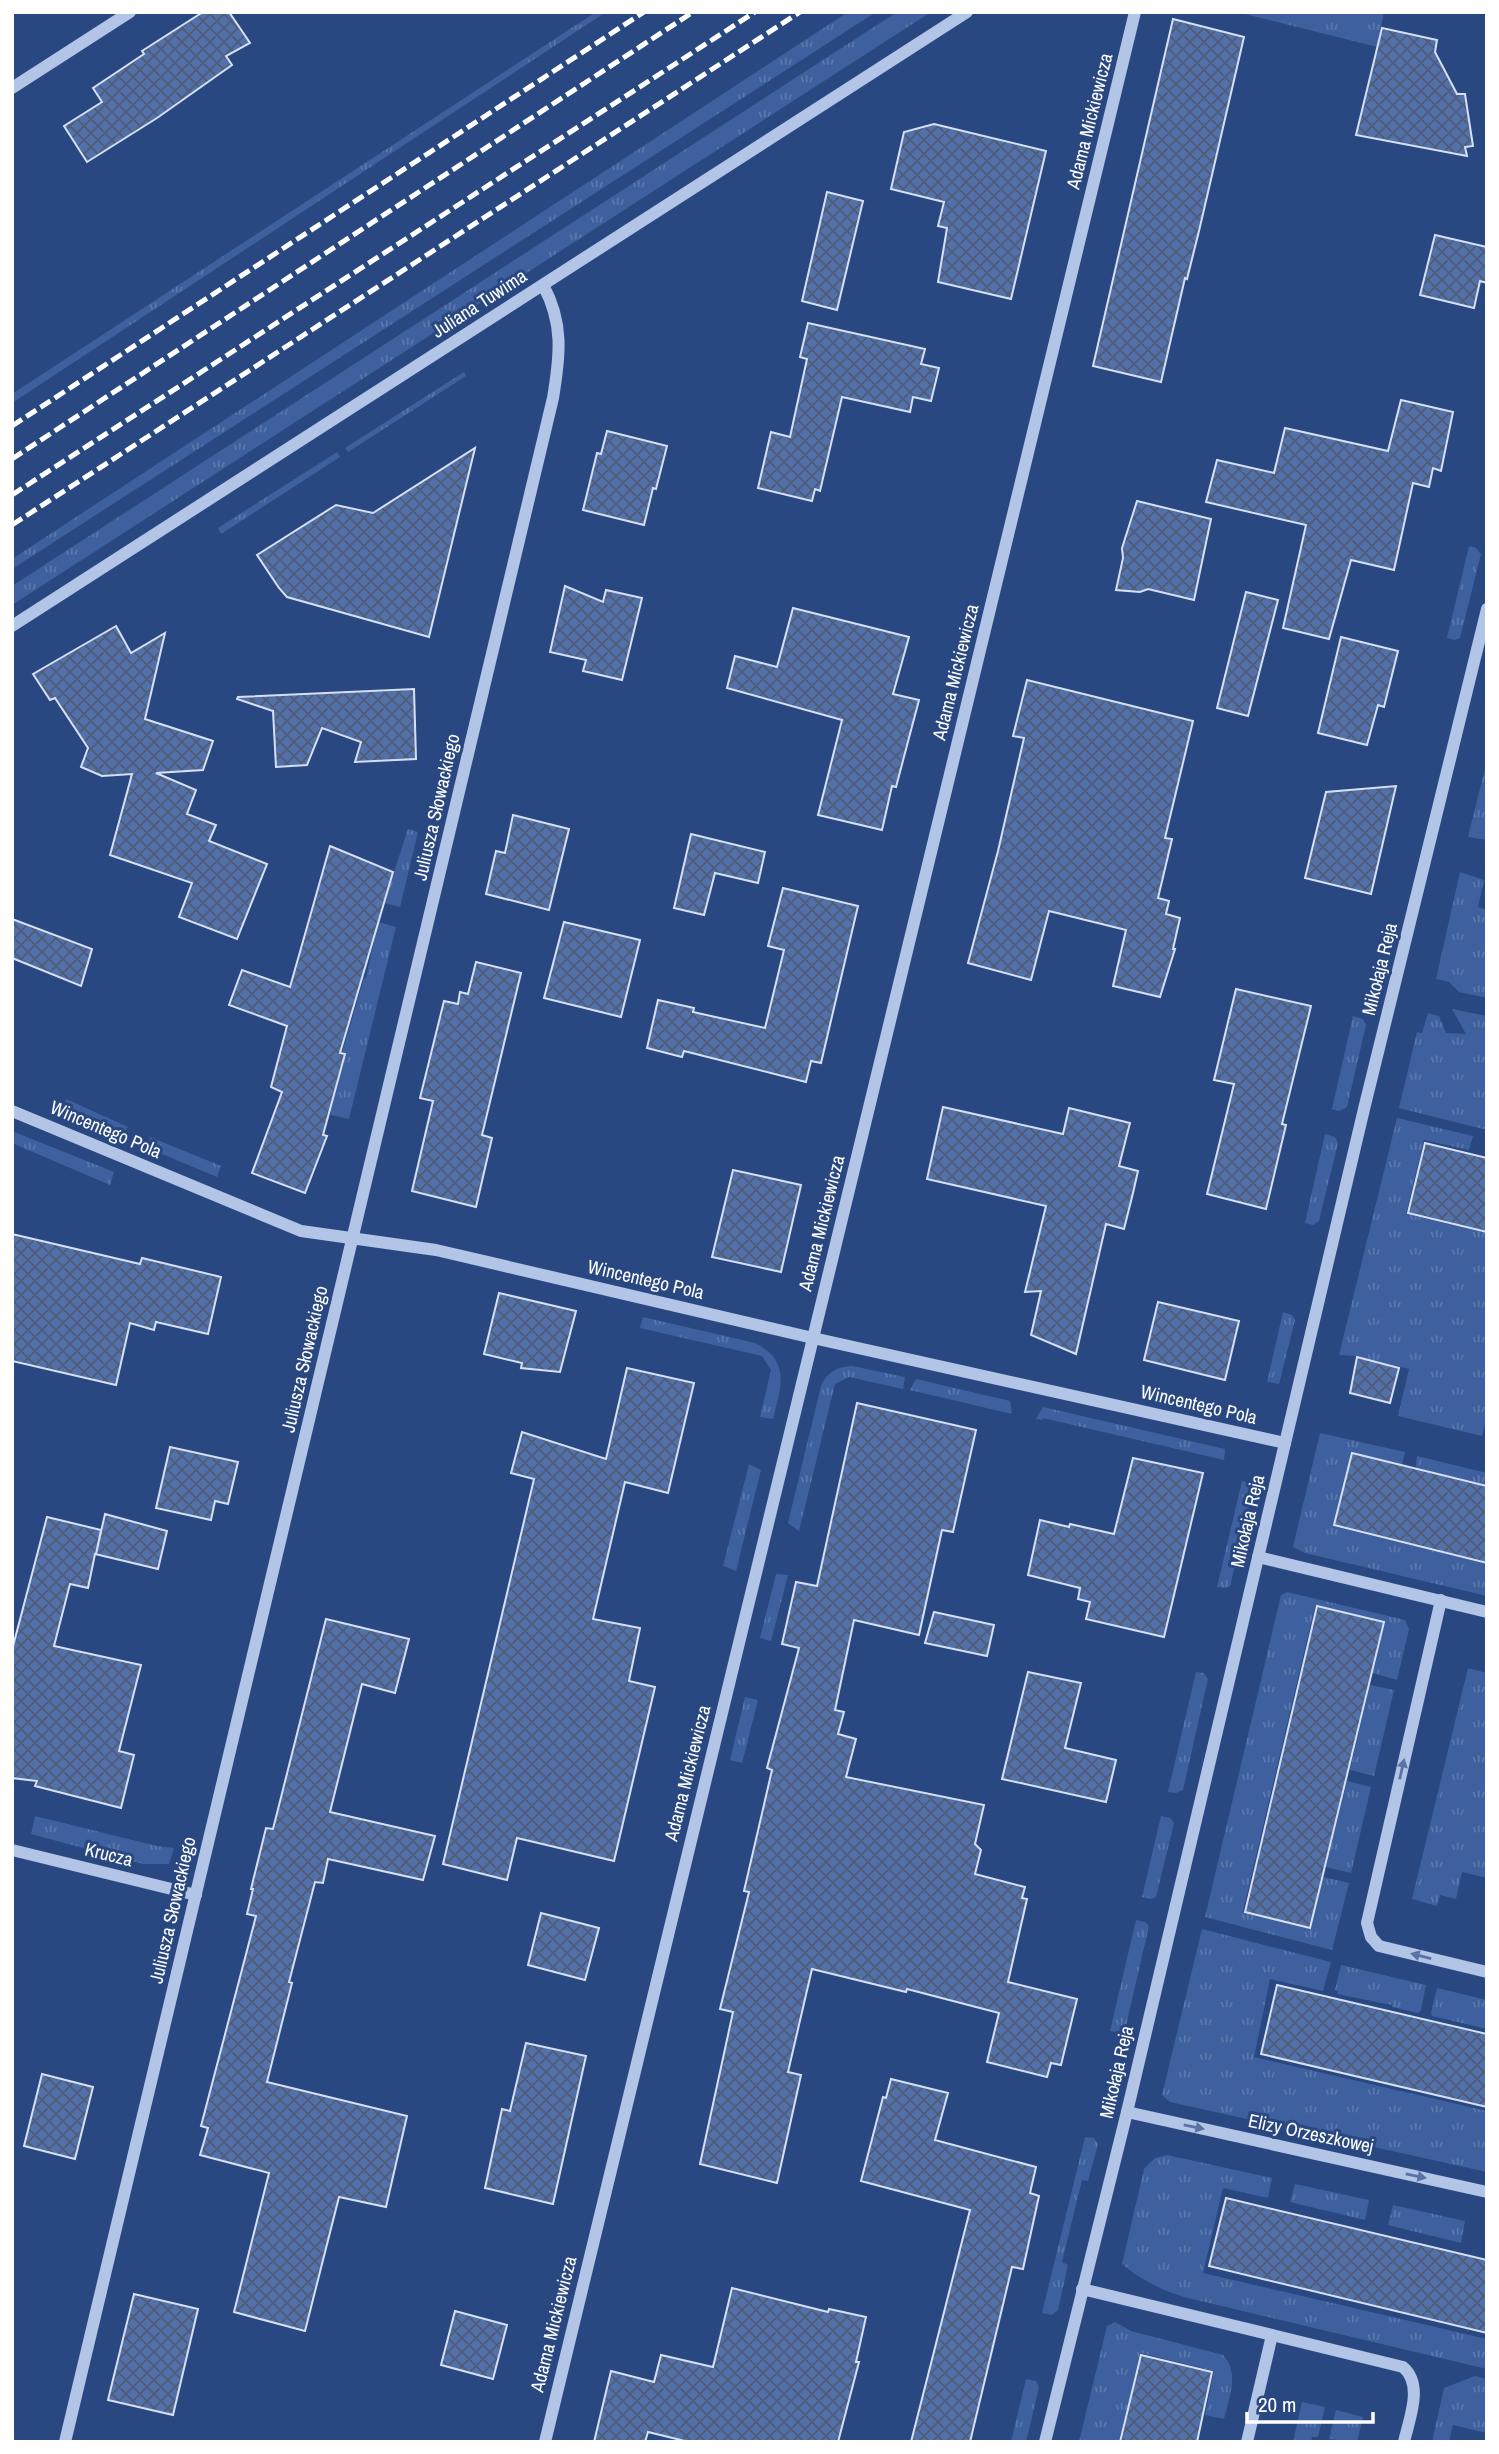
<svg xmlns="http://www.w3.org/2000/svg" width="1499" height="2454" font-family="'Archivo Narrow',sans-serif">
  <defs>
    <pattern id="grass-tufts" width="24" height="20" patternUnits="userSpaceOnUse" patternTransform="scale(1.75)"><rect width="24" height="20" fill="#3e609e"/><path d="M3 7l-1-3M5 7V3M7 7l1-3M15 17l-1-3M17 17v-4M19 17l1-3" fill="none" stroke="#5b78ad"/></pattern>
    <pattern id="building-cross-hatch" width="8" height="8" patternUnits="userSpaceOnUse" patternTransform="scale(1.75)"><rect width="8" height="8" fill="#5270a9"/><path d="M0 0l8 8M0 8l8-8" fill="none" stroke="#4f5c76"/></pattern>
  </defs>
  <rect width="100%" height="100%" fill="#294881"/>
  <g fill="url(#grass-tufts)">
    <polygon points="596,12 606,12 12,403 12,394"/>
    <polygon points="848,12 876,12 12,569 12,559"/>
    <polygon points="897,12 931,12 12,605 12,586"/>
    <polygon points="1237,12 1384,12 1377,47"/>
    <polygon points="464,372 466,376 348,452 345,448"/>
    <polygon points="337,452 340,457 221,534 218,528"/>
    <polygon points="1469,546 1476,548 1481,554 1460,638 1455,640 1447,638"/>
    <polygon points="1487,761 1487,840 1468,837"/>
    <polygon points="408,829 418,832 400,907 384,903"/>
    <polygon points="1460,872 1484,880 1478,907 1487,910 1487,998 1459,992 1449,982 1436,979"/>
    <polygon points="378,922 396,927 349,1119 331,1115 330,1112 346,1055 342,1053 364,978 366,978"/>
    <polygon points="1452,1009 1487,1016 1487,1130 1399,1108 1417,1032 1422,1033 1428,1013 1439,1016 1446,1033 1466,1034"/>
    <polygon points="1353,1016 1363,1019 1366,1025 1347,1107 1340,1111 1332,1109"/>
    <polygon points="66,1099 128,1127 120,1137 64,1108"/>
    <polygon points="1397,1118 1473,1136 1469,1150 1424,1140 1406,1214 1487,1233 1487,1416 1482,1436 1398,1416 1409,1369 1356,1356 1339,1355"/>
    <polygon points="12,1131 114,1172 110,1185 12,1143"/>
    <polygon points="1325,1134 1335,1137 1338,1143 1319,1221 1313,1225 1305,1223"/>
    <polygon points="150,1137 221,1166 217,1177 148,1148"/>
    <polygon points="1283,1312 1292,1315 1295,1320 1279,1384 1267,1382"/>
    <path d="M643,1317L755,1343C791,1361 781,1387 773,1419L760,1417L771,1370L762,1356L640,1328Z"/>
    <path d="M852,1366L905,1377L903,1389L849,1377L835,1384L799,1531L788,1523L821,1386C827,1372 837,1367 852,1366Z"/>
    <polygon points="916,1379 1010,1401 1012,1414 910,1390"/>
    <polygon points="1043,1407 1225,1449 1224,1460 1043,1418 1042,1420 1036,1419"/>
    <polygon points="1320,1433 1405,1452 1402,1465 1352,1452 1333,1526 1487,1564 1487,1596 1305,1553 1293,1547"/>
    <polygon points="1417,1456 1487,1473 1487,1485 1416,1468"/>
    <polygon points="749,1464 761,1470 736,1571 723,1566"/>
    <polygon points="1242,1481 1254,1484 1254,1487 1230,1586 1225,1588 1217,1587"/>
    <polygon points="776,1574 788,1575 771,1641 760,1638"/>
    <polygon points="1287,1592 1405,1620 1409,1629 1397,1680 1373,1673 1385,1621 1315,1606 1243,1911 1310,1929 1323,1877 1349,1883 1332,1950 1205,1917 1281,1595"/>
    <polygon points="1468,1668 1487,1673 1487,1878 1462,1872 1456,1899 1440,1895 1437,1906 1412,1899"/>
    <polygon points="1196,1672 1204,1673 1208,1679 1183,1790 1176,1793 1168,1792"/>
    <polygon points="1370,1685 1394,1690 1374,1776 1350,1770"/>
    <polygon points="745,1697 758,1700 742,1763 730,1760"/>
    <polygon points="1347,1781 1371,1787 1351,1873 1326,1867"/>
    <polygon points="35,1816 157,1846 174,1848 169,1864 143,1864 31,1834"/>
    <polygon points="1161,1816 1170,1818 1174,1823 1156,1897 1151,1899 1142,1897"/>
    <polygon points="1136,1920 1145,1922 1149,1926 1125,2030 1119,2033 1110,2031"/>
    <polygon points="1202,1929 1331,1962 1323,1991 1270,1979 1254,2057 1487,2111 1487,2172 1170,2102 1162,2095"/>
    <polygon points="1341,1965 1426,1985 1421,2010 1418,2013 1392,2007 1392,2005 1337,1994 1338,1991 1335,1990"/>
    <polygon points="1437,1988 1487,2000 1487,2029 1432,2016 1431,2013"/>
    <polygon points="1085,2137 1094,2138 1098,2144 1088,2181 1082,2180 1062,2262 1068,2265 1058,2310 1052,2315 1042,2313"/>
    <path d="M1167,2155L1272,2178L1268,2198L1223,2188L1203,2273L1487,2339V2369L1184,2297C1161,2290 1141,2280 1122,2264L1144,2169L1155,2158Z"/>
    <polygon points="1295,2184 1369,2200 1365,2220 1290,2202"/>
    <polygon points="1393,2205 1465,2221 1461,2243 1388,2225"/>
    <path d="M1115,2322L1131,2331L1223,2355C1240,2373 1229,2398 1224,2419L1205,2415L1214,2371L1141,2353L1119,2442H1079L1107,2326Z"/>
    <polygon points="1475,2376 1487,2379 1487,2433 1453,2425 1449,2442 1432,2442 1444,2388"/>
    <polygon points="1026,2379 1036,2381 1039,2387 1026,2442 1011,2442"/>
    <polygon points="1302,2402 1325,2407 1318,2437 1312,2437 1311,2442 1293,2442"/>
    <polygon points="1336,2410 1363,2417 1357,2442 1329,2439"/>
  </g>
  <g fill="url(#building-cross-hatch)" stroke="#d5e0f5" stroke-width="2">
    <polygon points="203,12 229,12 250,43 226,56 232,65 157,118 87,162 64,126 102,102 93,88 144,54 142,51"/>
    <polygon points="1173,19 1244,37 1199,231 1187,279 1185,278 1161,382 1093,366"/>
    <polygon points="1382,28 1437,40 1435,52 1457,94 1465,94 1473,146 1465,147 1467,156 1356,135"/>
    <polygon points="934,124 1046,151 1011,299 938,282 947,228 938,226 944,202 891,189 904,132"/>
    <polygon points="827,192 863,201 837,310 802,301"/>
    <polygon points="1435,235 1487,247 1487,283 1480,281 1474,308 1420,295"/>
    <polygon points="808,323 925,349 921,364 939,368 931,401 913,397 910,412 842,397 820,491 815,489 812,501 758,488 771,432 790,437 807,359 800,357"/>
    <polygon points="1401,400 1453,412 1441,471 1433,468 1429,487 1413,483 1394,570 1351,560 1329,639 1283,628 1306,525 1206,502 1217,460 1274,473 1285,428 1388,451"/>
    <polygon points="607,431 667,446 656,489 653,488 644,525 583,510 597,453 601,454"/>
    <polygon points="475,448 429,637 287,597 279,588 257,555 336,505 373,513"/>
    <polygon points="1137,501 1211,519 1194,600 1148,589 1140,592 1116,590 1123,558 1122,548"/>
    <polygon points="565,586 603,602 606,590 642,598 622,680 583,671 586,660 550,652"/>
    <polygon points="1246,592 1278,600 1248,716 1217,708"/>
    <polygon points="793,608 909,637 893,694 919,700 896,787 892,786 882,830 818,815 842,720 727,688 735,656 777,667"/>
    <polygon points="116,626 131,653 165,633 145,719 213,741 203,770 156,773 196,790 187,814 216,825 209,841 267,864 237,939 179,917 192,883 110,855 132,774 102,776 81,767 88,748 55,698 50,700 33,674"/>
    <polygon points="1341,637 1398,651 1384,707 1378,705 1367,745 1318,733"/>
    <polygon points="1027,680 1193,721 1165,838 1172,839 1158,898 1169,901 1166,914 1180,918 1173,949 1175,949 1160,997 1113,986 1126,930 1049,911 1031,980 968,963 998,851 1024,738 1013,736"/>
    <polygon points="414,689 416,759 355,762 361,742 322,728 307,765 276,767 273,711 237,699 238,697"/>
    <polygon points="1396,786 1371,894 1305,878 1326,792"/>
    <polygon points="513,815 569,829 549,910 486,894 496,851 505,853"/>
    <polygon points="691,834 765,852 758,883 715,873 704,915 674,908"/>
    <polygon points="330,846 393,872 340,1053 345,1054 323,1135 327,1136 305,1193 252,1173 282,1092 271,1087 287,1026 229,1005 242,970 290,987"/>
    <polygon points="783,888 858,906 821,1063 811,1061 806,1082 684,1051 682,1057 647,1048 658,1000 694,1008 693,1012 765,1028 784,950 768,946"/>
    <polygon points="12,919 92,949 81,986 12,958"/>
    <polygon points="564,922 640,940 621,1017 544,998"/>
    <polygon points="476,962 521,973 482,1135 492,1138 476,1207 412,1191 433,1101 420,1098 444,1001 458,1004 460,992 468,994"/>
    <polygon points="1236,989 1311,1006 1282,1124 1286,1125 1266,1209 1207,1194 1234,1084 1214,1080"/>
    <polygon points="943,1107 1063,1134 1069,1108 1130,1123 1119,1166 1138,1171 1133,1193 1124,1229 1106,1224 1076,1354 1031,1335 1041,1291 1025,1292 1046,1206 927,1179"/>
    <polygon points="1425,1143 1487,1158 1487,1232 1408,1213"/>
    <polygon points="733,1170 801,1185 781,1272 712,1257"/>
    <polygon points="12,1234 140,1264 142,1258 221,1277 208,1334 156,1322 154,1330 130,1323 116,1385 12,1361"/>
    <polygon points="499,1293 576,1311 560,1372 521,1368 522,1363 484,1354"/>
    <polygon points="1158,1302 1239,1321 1225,1380 1144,1360"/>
    <polygon points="1357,1357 1399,1368 1390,1403 1350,1393"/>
    <polygon points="627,1368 694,1383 668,1493 625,1482 593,1619 640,1628 629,1681 655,1687 614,1861 517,1838 507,1880 443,1864 534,1479 511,1473 522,1432 606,1459"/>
    <polygon points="857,1403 976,1430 953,1532 942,1530 919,1635 854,1620 835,1710 844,1712 838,1734 856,1739 846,1777 984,1805 975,1844 981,1850 975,1874 1025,1887 1022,1898 1027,1899 1008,1982 1077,1999 1061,2065 1051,2063 1047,2077 987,2062 999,2013 907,1989 906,1992 812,1969 788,2072 801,2075 777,2183 700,2164 733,2012 720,2009 749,1892 744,1891 772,1770 767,1768 799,1648 782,1644 796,1582 817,1586"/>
    <polygon points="170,1447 238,1462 228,1504 215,1501 211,1520 156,1508"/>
    <polygon points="1352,1453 1487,1486 1487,1563 1334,1525"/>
    <polygon points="1133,1458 1203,1473 1164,1637 1086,1619 1090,1602 1078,1599 1080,1588 1028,1575 1040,1520 1069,1527 1070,1524 1114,1534"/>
    <polygon points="105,1514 167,1531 158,1569 95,1554 88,1588 70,1584 54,1646 141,1665 119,1751 134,1755 121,1808 35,1786 37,1781 12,1778 12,1650 47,1517 101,1530 96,1554"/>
    <polygon points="1317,1606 1384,1622 1310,1928 1245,1912"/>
    <polygon points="934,1612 994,1625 987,1656 925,1643"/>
    <polygon points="326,1619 409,1639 395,1693 362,1684 330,1812 435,1836 423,1880 328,1859 323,1883 315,1882 289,1982 292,1983 267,2082 407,2116 386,2207 339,2197 305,2331 234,2312 269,2173 200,2155 208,2128 201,2126 256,1916 247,1914 253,1889 251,1889 266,1828 273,1829"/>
    <polygon points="1028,1672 1081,1683 1065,1748 1116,1760 1106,1802 1002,1779"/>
    <polygon points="541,1913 599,1928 585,1980 528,1965"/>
    <polygon points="1277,1985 1487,2034 1487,2107 1261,2054"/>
    <polygon points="526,2043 586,2056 553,2204 485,2188 502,2109 510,2111"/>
    <polygon points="42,2074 93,2087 75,2159 24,2146"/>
    <polygon points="891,2079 948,2093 935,2140 1036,2167 1030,2193 1039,2196 1023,2269 1012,2267 970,2442 911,2442 970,2210 861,2181 883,2097 886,2098"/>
    <polygon points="1226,2198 1487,2260 1487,2333 1209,2266"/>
    <polygon points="732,2288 828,2312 829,2309 866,2317 856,2362 859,2362 838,2442 689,2442 648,2432 645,2442 594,2442 611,2371 654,2382 661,2355 713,2367"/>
    <polygon points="134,2294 198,2309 173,2415 108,2400"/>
    <polygon points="455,2311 507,2325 493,2379 441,2365"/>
    <polygon points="1141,2355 1212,2372 1197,2442 1120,2442"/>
  </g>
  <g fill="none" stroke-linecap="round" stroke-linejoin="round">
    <g stroke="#b2c5e6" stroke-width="12">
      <polyline points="12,88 130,12"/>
      <polyline points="12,626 967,12"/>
      <polyline points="12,1111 301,1231 436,1250 813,1338 1285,1443"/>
      <polyline points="1258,1557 1487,1612"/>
      <polyline points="1441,1600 1367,1923 1371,1937 1379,1946 1487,1972"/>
      <polyline points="12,1850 196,1895"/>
      <polyline points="1127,2112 1487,2192"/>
      <polyline points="1082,2289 1272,2335 1247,2442"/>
      <path d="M1272,2335L1403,2367C1424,2385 1409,2419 1404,2442"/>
      <path d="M65,2442L553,398C560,356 564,323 543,285"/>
      <polyline points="545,2442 1135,12"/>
      <polyline points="1045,2442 1127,2112 1364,1109 1487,609"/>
    </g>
    <g stroke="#fff" stroke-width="5" stroke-dasharray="12 5" stroke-linecap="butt">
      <polyline points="12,426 644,12"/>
      <polyline points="12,459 693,12"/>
      <polyline points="12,495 755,12"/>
      <polyline points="12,525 800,12"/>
    </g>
  </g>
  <defs><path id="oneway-solid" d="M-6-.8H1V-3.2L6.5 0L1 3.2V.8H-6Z" transform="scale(1.75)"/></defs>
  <g fill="#5974a4">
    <use href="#oneway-solid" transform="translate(1402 1769) rotate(-77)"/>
    <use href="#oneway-solid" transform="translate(1421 1956) rotate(-166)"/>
    <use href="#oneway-solid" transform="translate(1194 2127) rotate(12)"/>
    <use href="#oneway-solid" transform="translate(1416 2176) rotate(12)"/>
  </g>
  <g text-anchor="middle" stroke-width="6" stroke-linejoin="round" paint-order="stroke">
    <g font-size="19" fill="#fff" stroke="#294881">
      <text transform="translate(1089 121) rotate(-76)" y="7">Adama Mickiewicza</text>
      <text transform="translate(479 303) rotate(-33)" y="7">Juliana Tuwima</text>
      <text transform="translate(955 672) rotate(-76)" y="7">Adama Mickiewicza</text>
      <text transform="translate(436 807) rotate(-77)" y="7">Juliusza Słowackiego</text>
      <text transform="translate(1379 969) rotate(-76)" y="7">Mikołaja Reja</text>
      <text transform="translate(106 1129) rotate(23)" y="7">Wincentego Pola</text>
      <text transform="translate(821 1223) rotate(-76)" y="7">Adama Mickiewicza</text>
      <text transform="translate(646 1279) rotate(13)" y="7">Wincentego Pola</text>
      <text transform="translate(304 1359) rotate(-77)" y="7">Juliusza Słowackiego</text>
      <text transform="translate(1199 1404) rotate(13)" y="7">Wincentego Pola</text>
      <text transform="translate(1247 1521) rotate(-77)" y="7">Mikołaja Reja</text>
      <text transform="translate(687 1773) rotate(-76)" y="7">Adama Mickiewicza</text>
      <text transform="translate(109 1854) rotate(14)" y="7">Krucza</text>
      <text transform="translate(172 1910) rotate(-77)" y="7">Juliusza Słowackiego</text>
      <text transform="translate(1116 2072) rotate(-77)" y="7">Mikołaja Reja</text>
      <text transform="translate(1311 2133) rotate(12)" y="7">Elizy Orzeszkowej</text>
      <text transform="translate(553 2324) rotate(-76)" y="7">Adama Mickiewicza</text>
    </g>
  </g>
  <rect width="1499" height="2454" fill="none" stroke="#ffffff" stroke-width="28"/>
  <path d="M1247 2412v10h126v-10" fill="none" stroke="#ffffff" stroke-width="3.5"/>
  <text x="1258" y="2412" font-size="21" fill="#ffffff" stroke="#294881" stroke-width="5" paint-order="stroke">20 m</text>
</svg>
